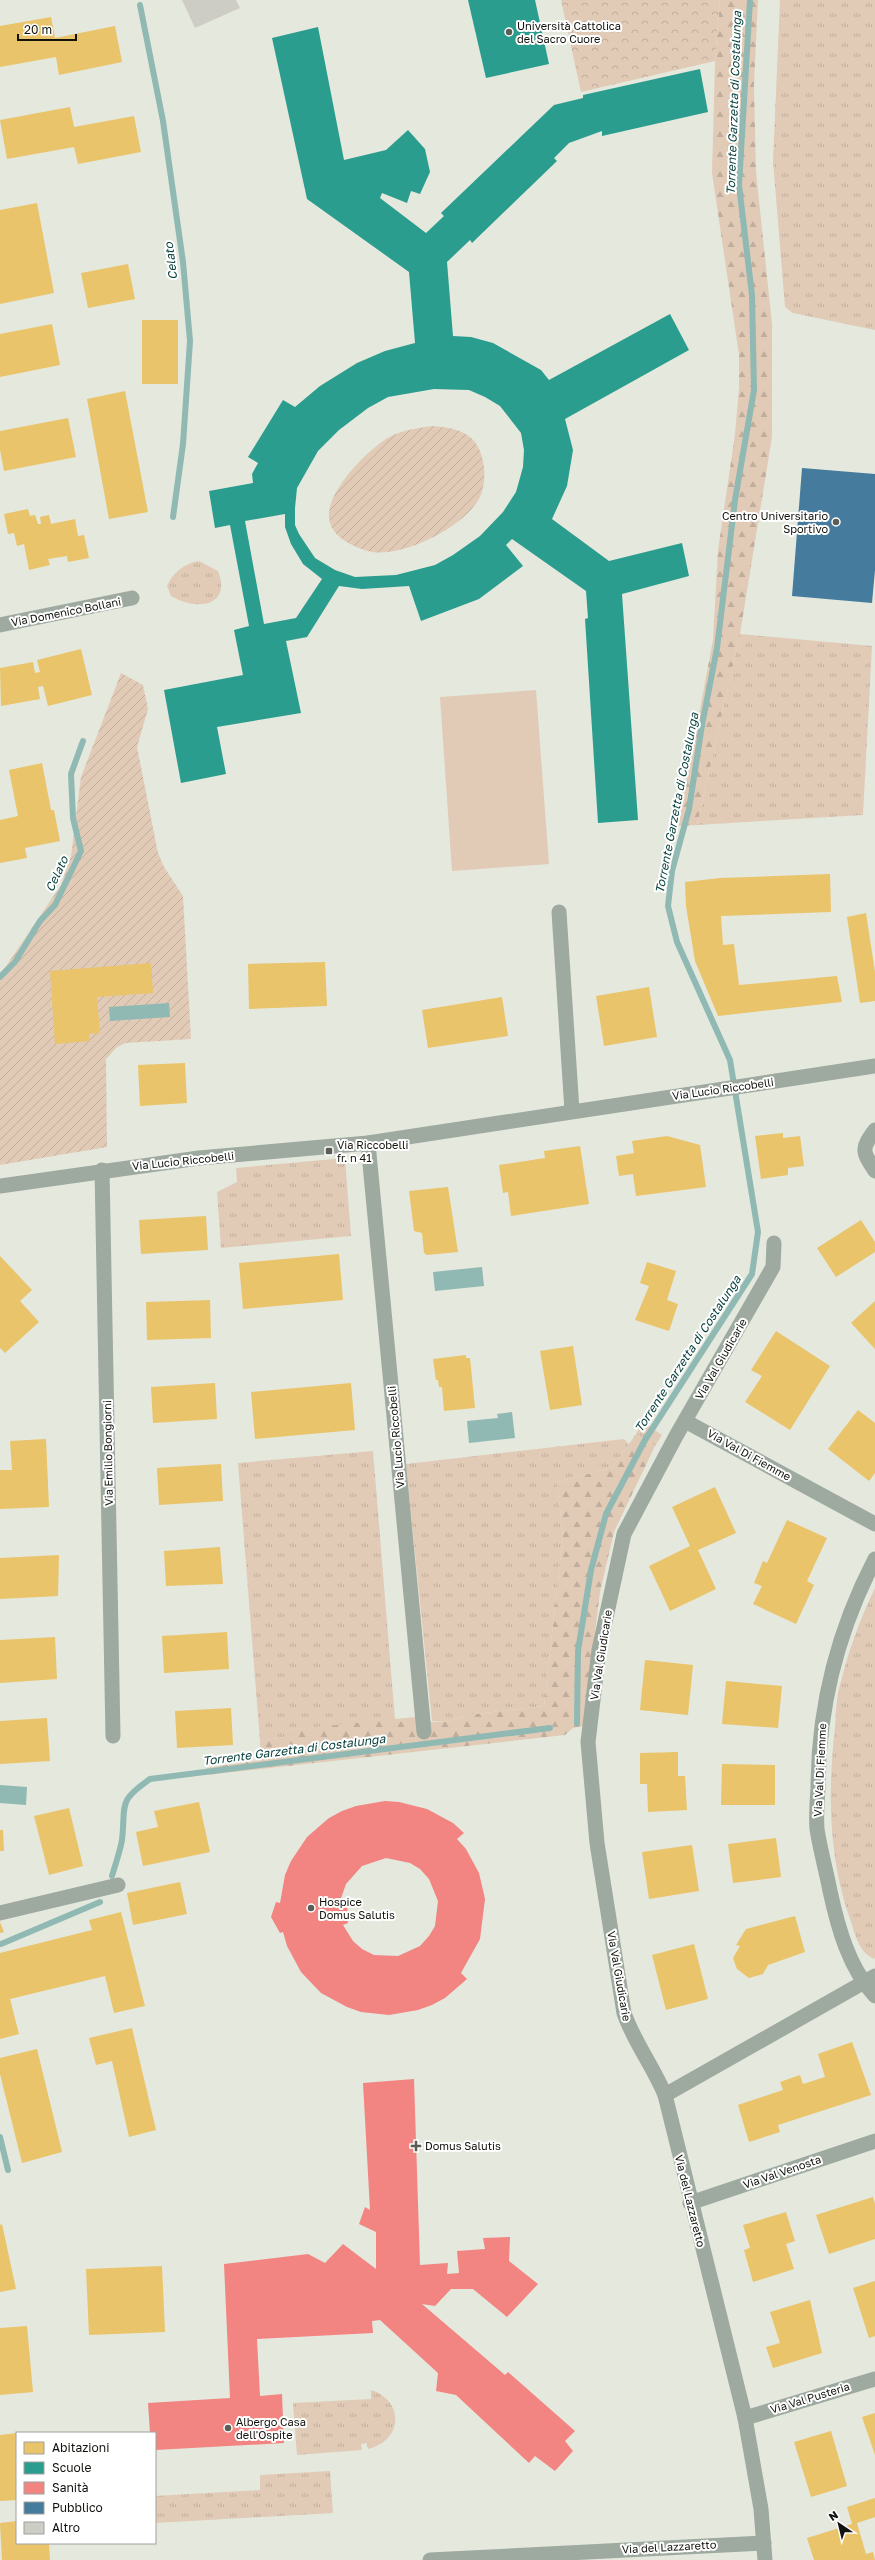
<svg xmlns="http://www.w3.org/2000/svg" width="875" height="2560" font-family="'Golos Text',sans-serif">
  <defs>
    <pattern id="grass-tufts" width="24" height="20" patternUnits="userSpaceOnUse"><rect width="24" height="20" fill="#e1cbb7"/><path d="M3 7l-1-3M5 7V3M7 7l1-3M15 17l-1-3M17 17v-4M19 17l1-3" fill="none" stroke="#c0ad9c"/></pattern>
    <pattern id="forest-firs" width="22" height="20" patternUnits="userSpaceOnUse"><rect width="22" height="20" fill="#e1cbb7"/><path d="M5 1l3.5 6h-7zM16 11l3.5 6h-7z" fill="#c0ad9c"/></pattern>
    <pattern id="park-crowns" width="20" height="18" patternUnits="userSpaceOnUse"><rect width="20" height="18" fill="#e1cbb7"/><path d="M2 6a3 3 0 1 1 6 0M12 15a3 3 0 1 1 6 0" fill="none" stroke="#c0ad9c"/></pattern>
    <pattern id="garden-furrows" width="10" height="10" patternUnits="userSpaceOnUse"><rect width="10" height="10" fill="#e1cbb7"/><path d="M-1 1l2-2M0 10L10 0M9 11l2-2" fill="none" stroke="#c0ad9c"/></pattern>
  </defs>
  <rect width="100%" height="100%" fill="#e5e8dd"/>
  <g fill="url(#grass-tufts)">
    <polygon points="780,0 875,0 875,330 793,313 785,307 773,161"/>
    <path d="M199,561L218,571C232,607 196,611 171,596L167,586C173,572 184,564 199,561Z"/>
    <polygon points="740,634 872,646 863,815 697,825"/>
    <polygon points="345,1158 351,1236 221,1248 217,1192 237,1182 236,1168"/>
    <polygon points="643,1422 662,1435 655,1446 636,1434"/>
    <polygon points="624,1439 629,1444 612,1468 557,1482 563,1537 544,1706 468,1715 447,1722 432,1721 406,1464"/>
    <polygon points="373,1451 395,1720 287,1730 284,1737 260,1741 238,1463"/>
    <path d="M875,1588V1958L874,1959C857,1951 855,1932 849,1916C828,1855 828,1790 835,1727C836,1713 836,1698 840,1685C848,1652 860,1619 875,1588Z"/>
    <path d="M371,2390C405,2401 403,2441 368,2449L367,2443L361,2444L362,2450L297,2455L293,2403L371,2399Z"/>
    <polygon points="330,2471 333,2513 155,2523 155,2496 260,2490 260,2475"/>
  </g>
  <g fill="url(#forest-firs)">
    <polygon points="720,0 758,0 754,85 756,172 772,324 772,437 740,634 697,825 678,826 713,640 718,550 735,434 739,389 739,355 712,173 715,61"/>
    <polygon points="636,1434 655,1446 614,1532 600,1592 583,1726 573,1728 565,1735 207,1775 206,1768 261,1760 260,1741 284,1737 286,1730 415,1717 419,1722 447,1722 468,1715 544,1706 563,1537 557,1482 612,1468"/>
  </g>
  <polygon fill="url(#park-crowns)" points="561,0 720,0 715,61 581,92"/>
  <g fill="url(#garden-furrows)">
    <path d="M432,426C462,428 480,435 484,467C485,477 484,488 480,497C465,527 400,560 368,551C352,546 331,537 329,518C326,491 369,448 391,436C403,430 419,428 432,426Z"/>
    <polygon points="121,673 143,685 148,709 137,747 158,853 164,867 183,896 191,1039 126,1043 117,1047 106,1059 107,1147 0,1165 0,975 61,885 71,856 81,777"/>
  </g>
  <polygon fill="#e1cbb7" points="536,690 549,864 452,871 440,697"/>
  <g fill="#8fb9b2">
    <polygon points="169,1003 170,1017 110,1021 109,1007"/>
    <polygon points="482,1267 484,1286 435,1291 433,1272"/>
    <polygon points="512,1412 515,1438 469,1443 467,1421 498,1418 497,1414"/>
    <polygon points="0,1785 27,1787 26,1805 0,1803"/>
  </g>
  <g fill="#e9c46a">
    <polygon points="51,17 55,38 115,26 122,62 59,75 56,57 0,67 0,26"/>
    <polygon points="70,107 74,127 134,116 141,152 78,164 74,147 7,159 0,120"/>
    <polygon points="37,203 54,293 0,304 0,210"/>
    <polygon points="128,264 135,299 88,308 81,273"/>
    <rect x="142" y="320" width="36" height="64"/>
    <polygon points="52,324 60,365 0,377 0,334"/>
    <polygon points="125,391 148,512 109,519 87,399"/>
    <polygon points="68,418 76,457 4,471 0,450 0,431"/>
    <polygon points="28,509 30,516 35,515 38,524 41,524 40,517 49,515 51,524 75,519 78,536 84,535 89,558 68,562 67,556 48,559 50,565 29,570 24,544 17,546 14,533 8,534 4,514"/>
    <polygon points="81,649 92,695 48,706 43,686 38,687 40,699 1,706 0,668 33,662 35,673 40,672 37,660"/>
    <polygon points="42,763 51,810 54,810 60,841 25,848 27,858 0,863 0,820 18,816 9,770"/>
    <polygon points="830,874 831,912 721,916 723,945 734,944 739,985 837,976 842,1002 718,1016 695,961 686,906 685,882 720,878"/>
    <polygon points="866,913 875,972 875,1001 860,1003 847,917"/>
    <polygon points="325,962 327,1006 249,1009 248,964"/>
    <polygon points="151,963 153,993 97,997 100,1033 89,1034 90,1041 55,1044 50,971"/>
    <polygon points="649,987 657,1037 604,1046 596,996"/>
    <polygon points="502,997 508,1036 428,1048 422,1010"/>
    <polygon points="185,1063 187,1103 140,1106 138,1065"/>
    <polygon points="783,1133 783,1138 800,1136 804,1166 788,1168 788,1175 761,1179 755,1136"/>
    <polygon points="667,1136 700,1145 706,1187 636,1196 633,1174 619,1176 616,1156 634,1153 632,1141"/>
    <polygon points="580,1146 589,1204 511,1216 508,1192 503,1193 499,1165 545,1158 544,1151"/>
    <polygon points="448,1187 458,1252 427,1255 424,1253 422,1233 414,1231 409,1191"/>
    <polygon points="206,1216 208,1250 141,1254 139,1220"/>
    <polygon points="861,1220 875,1242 875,1252 836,1277 817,1248"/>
    <polygon points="339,1254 343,1300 243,1309 239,1263"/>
    <polygon points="0,1256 32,1290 20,1301 39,1322 5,1353 0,1348"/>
    <polygon points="647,1262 676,1271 667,1300 678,1304 669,1331 635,1320 649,1286 640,1283"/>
    <polygon points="210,1300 211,1338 147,1340 146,1302"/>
    <polygon points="875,1301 875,1349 851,1323"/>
    <polygon points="776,1331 830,1366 790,1430 745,1402 762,1376 751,1370"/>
    <polygon points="573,1346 582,1405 550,1410 540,1351"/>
    <polygon points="466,1355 466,1358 470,1358 475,1408 444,1411 442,1387 439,1387 438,1380 436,1380 433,1359"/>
    <polygon points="215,1383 217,1419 153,1423 151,1387"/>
    <polygon points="351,1383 355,1430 255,1439 251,1392"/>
    <polygon points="858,1410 875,1423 875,1473 869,1481 828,1449"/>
    <polygon points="46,1439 49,1507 0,1509 0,1470 12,1470 10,1441"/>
    <polygon points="221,1464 223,1501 159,1505 157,1468"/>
    <polygon points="715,1487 736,1533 698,1550 716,1589 670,1611 649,1566 690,1546 672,1507"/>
    <polygon points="787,1520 827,1538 807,1581 814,1585 796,1624 753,1604 762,1586 754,1583 763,1561 767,1563"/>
    <polygon points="220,1547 223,1584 166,1586 164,1551"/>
    <polygon points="59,1555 58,1596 0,1599 0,1558"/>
    <polygon points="227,1632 229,1669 164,1673 162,1636"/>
    <polygon points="55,1637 57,1679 0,1683 0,1640"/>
    <polygon points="645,1660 693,1665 688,1715 640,1710"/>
    <polygon points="726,1681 782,1686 778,1728 722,1724"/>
    <polygon points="231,1708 233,1745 177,1748 175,1711"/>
    <polygon points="47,1718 50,1761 0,1764 0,1721"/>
    <polygon points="678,1752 678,1776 685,1776 687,1810 648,1812 647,1784 640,1784 640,1753"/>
    <polygon points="722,1764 775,1765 775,1805 721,1805"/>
    <polygon points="199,1802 210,1852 143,1866 136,1832 158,1827 154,1811"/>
    <polygon points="69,1808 83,1866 49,1875 34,1816"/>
    <polygon points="0,1830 3,1830 4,1851 0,1851"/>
    <polygon points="776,1838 781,1877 733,1883 728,1844"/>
    <polygon points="692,1845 699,1891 649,1899 642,1852"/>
    <polygon points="180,1882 187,1914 133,1925 127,1893"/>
    <polygon points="121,1912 145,2006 114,2013 105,1976 10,1999 19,2034 0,2039 0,1953 92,1930 89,1920"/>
    <polygon points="795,1916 805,1952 768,1965 763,1974 749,1978 737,1969 733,1958 740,1946 736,1945 746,1929"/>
    <polygon points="0,1922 4,1932 0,1933"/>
    <polygon points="694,1944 708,1999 666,2010 652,1955"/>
    <polygon points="132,2028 156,2130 129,2137 112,2061 96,2065 89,2038"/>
    <polygon points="852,2042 871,2095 778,2125 780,2132 749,2142 738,2105 783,2090 780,2082 800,2075 803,2084 825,2077 818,2054"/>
    <polygon points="37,2049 62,2152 22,2163 0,2074 0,2058"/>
    <polygon points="873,2197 875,2204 875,2239 829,2254 816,2215"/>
    <polygon points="786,2212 795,2241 786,2244 794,2269 753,2282 744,2250 750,2248 743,2225"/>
    <polygon points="2,2224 16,2289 0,2292 0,2225"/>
    <polygon points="162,2266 165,2332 89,2335 86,2269"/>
    <polygon points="875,2281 875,2336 869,2338 853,2288"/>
    <polygon points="810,2300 822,2353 773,2368 766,2347 780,2343 770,2312"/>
    <polygon points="27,2326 33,2392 0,2395 0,2328"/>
    <polygon points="875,2413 875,2455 862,2417"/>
    <polygon points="831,2431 847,2486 811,2497 794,2442"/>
    <polygon points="17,2433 17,2500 0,2501 0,2435"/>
    <polygon points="875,2498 875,2517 857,2523 866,2554 873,2552 875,2560 814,2560 807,2538 852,2524 847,2507"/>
    <polygon points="17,2521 17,2543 49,2543 50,2560 2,2560 0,2523"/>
  </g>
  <g fill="#2a9d8f" fill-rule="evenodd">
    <polygon points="468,0 535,0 549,64 486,78"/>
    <path d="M318,27L344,160L386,150L408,130L425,149L430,172L420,194L411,191L407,203L382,193L380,198L426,233L444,216L441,213L554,105L583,98V95L700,69L708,112L602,136V131L569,143L554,158L557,161L472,243L470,240L447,262L453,336L471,337L493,343L541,370L549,380L670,314L689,350L565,419L573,450L567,486L552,519L609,561L682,543L689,576L622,594L638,820L598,823L585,619L588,618L586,591L512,539L506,545L523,566L479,599L421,621L409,586L362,589L339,586L307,637L286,641L301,713L217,727L226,774L181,783L164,690L243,675L234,630L249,626L230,525L215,528L209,491L253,483L252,474L258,463L248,457L283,400L295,407L320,386L357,363L385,351L415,343L409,272L307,199L272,38ZM434,389L469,390L485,397L500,406L521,433L524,450L523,467L516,492L503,512L480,536L453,555L435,565L396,575L355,577L335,570L315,558L299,534L295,525V508L297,488L318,451L339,430L368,408L388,397ZM285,514V527L291,544L303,564L322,579L296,618L264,624L245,521Z"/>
  </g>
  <g fill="#f28482" fill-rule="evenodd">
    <path d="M385,1801L399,1802L427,1809L453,1823L464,1833L457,1839L466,1849L479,1873L485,1899L480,1939L461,1973L467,1979L445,1998L432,2005L418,2010L389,2015L361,2012L347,2007L321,1993L301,1972L287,1946L283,1932L280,1933L271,1917L276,1902L280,1903L285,1875L291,1861L307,1837L329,1818L342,1811L356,1806ZM386,1858L410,1863L420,1869L429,1879L438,1901L435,1926L429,1936L420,1946L398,1956L374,1955L362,1949L353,1941L343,1925L348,1923L347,1899L341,1898L346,1884L362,1866Z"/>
    <polygon points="414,2079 420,2265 448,2263 447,2274 459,2273 457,2251 485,2249 483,2238 510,2237 509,2261 538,2284 507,2317 473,2289 451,2289 435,2306 422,2304 505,2375 508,2372 575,2431 565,2441 573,2451 555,2471 535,2456 529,2463 456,2395 436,2391 438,2373 380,2320 372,2321 373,2333 257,2339 260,2396 282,2394 284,2443 155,2450 155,2433 150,2433 148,2403 230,2398 224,2264 308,2254 325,2263 343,2244 376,2269 376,2232 359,2224 365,2207 370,2210 363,2083"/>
  </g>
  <polygon fill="#457b9d" points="802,468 875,474 875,570 872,603 792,596"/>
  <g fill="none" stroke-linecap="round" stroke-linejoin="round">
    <g stroke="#8fb9b2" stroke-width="6">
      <polyline points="140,5 163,121 183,262 190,341 183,444 173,517"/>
      <polyline points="0,977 15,962 40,921 55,905 81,851 73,818 71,774 83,741"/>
      <polyline points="577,1723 578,1651 591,1570 606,1514 645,1440 752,1274 758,1232 730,1060 677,942 668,906 672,871 689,809 702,725 717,648 735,500 754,390 752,295 739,185 750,0"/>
      <path d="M112,1876C115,1865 120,1852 122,1840C126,1804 117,1802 150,1779L550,1728"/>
      <polyline points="1,1944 100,1902"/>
      <polyline points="0,2137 8,2170"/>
    </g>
  </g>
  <polygon fill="#cdcdc5" points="182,0 236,0 240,8 195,28"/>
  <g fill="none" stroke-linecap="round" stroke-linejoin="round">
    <g stroke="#9ea9a0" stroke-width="15">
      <polyline points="0,625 132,598"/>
      <polyline points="559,912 572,1111"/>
      <path d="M875,1130C861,1149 862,1151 875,1171"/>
      <polyline points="368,1143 424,1732"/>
      <polyline points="102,1170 113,1736"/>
      <polyline points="0,1186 199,1158 368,1143 875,1066"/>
      <polyline points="685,1421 875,1524"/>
      <path d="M875,1559C837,1632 818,1707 818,1789C817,1802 816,1816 817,1829C820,1849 826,1870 830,1891C838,1928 849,1968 875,1996"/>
      <polyline points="0,1913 118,1885"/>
      <polyline points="665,2095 875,1976"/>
      <polyline points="690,2203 875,2141"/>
      <polyline points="745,2418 875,2379"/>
      <polyline points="430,2560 764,2543"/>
      <path d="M765,2560L761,2509L745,2418L665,2095C653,2066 634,2042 624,2013L597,1843L588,1742L599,1650L624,1534L676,1436L773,1267L774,1243"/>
    </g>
  </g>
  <g fill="#5b5e55" stroke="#fff" stroke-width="1.5">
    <circle cx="509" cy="32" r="4"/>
    <circle cx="836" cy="522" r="4"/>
    <rect x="325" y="1147" width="8" height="8" rx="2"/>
    <circle cx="311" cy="1908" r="4"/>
    <path d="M414 2140h4v4h4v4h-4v4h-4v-4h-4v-4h4z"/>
    <circle cx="228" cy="2428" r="4"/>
  </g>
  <g text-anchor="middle" stroke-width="4" stroke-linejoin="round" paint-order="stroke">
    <g font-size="11" fill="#11130c" stroke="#fff" text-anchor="start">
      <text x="517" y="30">Università Cattolica<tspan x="517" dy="13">del Sacro Cuore</tspan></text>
      <text x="828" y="520" text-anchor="end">Centro Universitario<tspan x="828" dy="13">Sportivo</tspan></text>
      <text x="337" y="1149">Via Riccobelli<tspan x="337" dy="13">fr. n 41</tspan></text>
      <text x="319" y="1906">Hospice<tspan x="319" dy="13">Domus Salutis</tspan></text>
      <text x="425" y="2150">Domus Salutis</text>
      <text x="236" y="2426">Albergo Casa<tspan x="236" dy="13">dell'Ospite</tspan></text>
    </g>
    <g font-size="11" fill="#11130c" stroke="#fff">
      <text transform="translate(66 612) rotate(-11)" y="4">Via Domenico Bollani</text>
      <text transform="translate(723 1089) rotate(-8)" y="4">Via Lucio Riccobelli</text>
      <text transform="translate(183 1161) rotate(-6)" y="4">Via Lucio Riccobelli</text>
      <text transform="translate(721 1359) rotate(-60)" y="4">Via Val Giudicarie</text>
      <text transform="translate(396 1437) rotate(-95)" y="4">Via Lucio Riccobelli</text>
      <text transform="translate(108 1453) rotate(-91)" y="4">Via Emilio Bongiorni</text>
      <text transform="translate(749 1455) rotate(29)" y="4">Via Val Di Fiemme</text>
      <text transform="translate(601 1655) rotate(-81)" y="4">Via Val Giudicarie</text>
      <text transform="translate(820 1770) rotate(-87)" y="4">Via Val Di Fiemme</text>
      <text transform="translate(619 1976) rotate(80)" y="4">Via Val Giudicarie</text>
      <text transform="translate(782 2172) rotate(-19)" y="4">Via Val Venosta</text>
      <text transform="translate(690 2201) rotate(76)" y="4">Via del Lazzaretto</text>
      <text transform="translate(810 2398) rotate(-17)" y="4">Via Val Pusteria</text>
      <text transform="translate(669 2547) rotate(-3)" y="4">Via del Lazzaretto</text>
    </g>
    <g font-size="12" font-style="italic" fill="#09423e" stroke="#fff">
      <text transform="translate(734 103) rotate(-88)" y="4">Torrente Garzetta di Costalunga</text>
      <text transform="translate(171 261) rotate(-97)" y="4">Celato</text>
      <text transform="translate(677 803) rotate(-79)" y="4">Torrente Garzetta di Costalunga</text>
      <text transform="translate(57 874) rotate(-65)" y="4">Celato</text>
      <text transform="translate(688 1354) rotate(-57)" y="4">Torrente Garzetta di Costalunga</text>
      <text transform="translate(294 1750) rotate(-7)" y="4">Torrente Garzetta di Costalunga</text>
    </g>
  </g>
  <rect x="16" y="2432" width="140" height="112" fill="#ffffff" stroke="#a0a19e"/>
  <rect x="24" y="2442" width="20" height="12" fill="#e9c46a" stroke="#a0a19e"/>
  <text x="52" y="2452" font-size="12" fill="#11130c">Abitazioni</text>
  <rect x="24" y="2462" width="20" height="12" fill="#2a9d8f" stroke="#a0a19e"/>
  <text x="52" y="2472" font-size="12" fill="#11130c">Scuole</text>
  <rect x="24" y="2482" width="20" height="12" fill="#f28482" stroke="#a0a19e"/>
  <text x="52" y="2492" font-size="12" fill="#11130c">Sanità</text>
  <rect x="24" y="2502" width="20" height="12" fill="#457b9d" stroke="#a0a19e"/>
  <text x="52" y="2512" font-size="12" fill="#11130c">Pubblico</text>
  <rect x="24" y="2522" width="20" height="12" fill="#cdcdc5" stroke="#a0a19e"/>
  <text x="52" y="2532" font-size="12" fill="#11130c">Altro</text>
  <g transform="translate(839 2524) rotate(325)" stroke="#ffffff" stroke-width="3" paint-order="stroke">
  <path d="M0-3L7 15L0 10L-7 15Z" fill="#11130c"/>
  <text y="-6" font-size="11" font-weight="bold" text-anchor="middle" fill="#11130c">N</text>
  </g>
  <path d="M18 34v6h58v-6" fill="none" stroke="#11130c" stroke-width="2"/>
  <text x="24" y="34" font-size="12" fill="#11130c" stroke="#ffffff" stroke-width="3" paint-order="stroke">20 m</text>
</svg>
